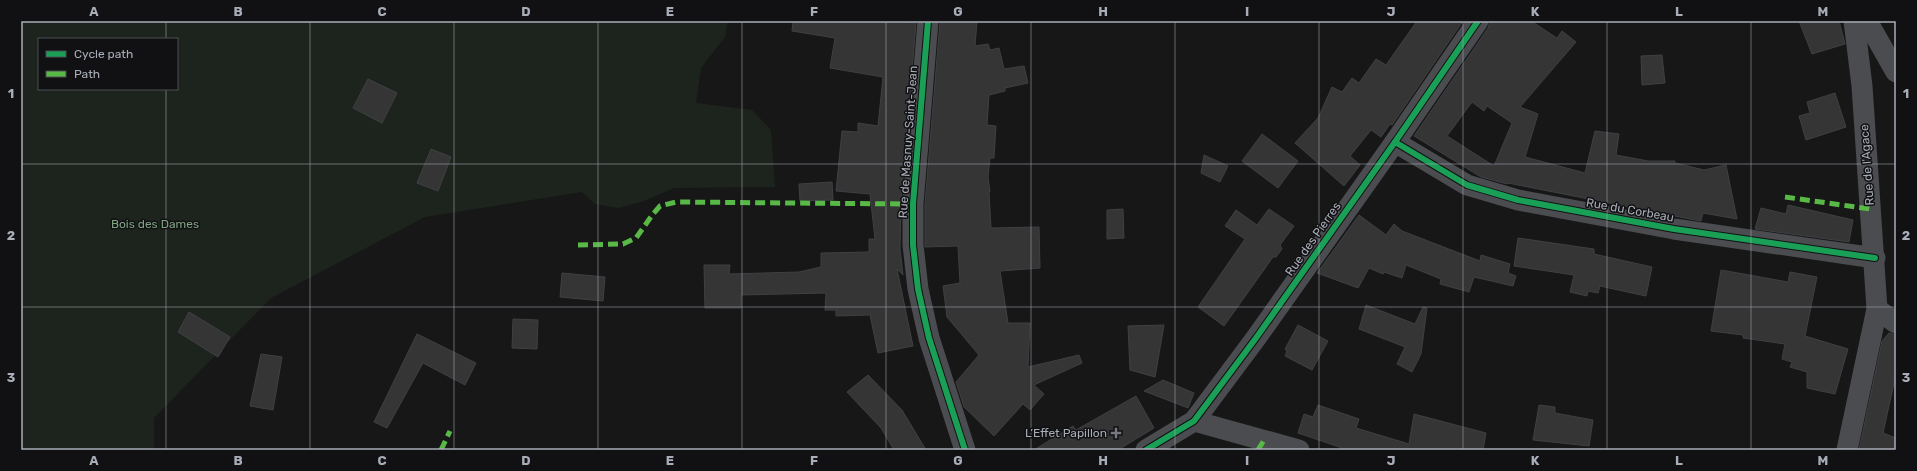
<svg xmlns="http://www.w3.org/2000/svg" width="1917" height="471" font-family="Rubik,sans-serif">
  <rect width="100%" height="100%" fill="#171717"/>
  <path fill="#1d241e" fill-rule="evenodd" d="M21,21H728L725,37L701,68L696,103L752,110L771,130L775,187L674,188L644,201L619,208L595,204L582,192L425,217L271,298L154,418V450H21ZM39,39H177V89H39Z"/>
  <g fill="#353536" stroke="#3f4043" fill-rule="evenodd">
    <polygon points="793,21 897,21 916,23 901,203 900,249 903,275 897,269 913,346 878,353 870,315 836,316 836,310 825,310 826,293 741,295 741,308 705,308 704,265 730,265 729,274 799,272 821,267 821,253 869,252 869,239 875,239 870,194 836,191 842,131 858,132 858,123 878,126 883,77 830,68 835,38 792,31"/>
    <polygon points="940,21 977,21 975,46 988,44 990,50 999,48 1004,69 1024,66 1028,83 1005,88 1005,91 989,95 987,125 996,126 994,158 990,158 988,177 990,192 989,192 991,228 1039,227 1040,268 1000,271 1008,323 1030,323 1028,367 1079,355 1082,363 1034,385 1044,394 1030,410 1023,404 994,436 964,407 956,382 979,355 947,317 943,286 960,283 958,246 925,247 925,204"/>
    <polygon points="1417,21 1463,21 1392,125 1390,124 1381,137 1371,130 1350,156 1360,165 1344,186 1295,143 1318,118 1332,87 1342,92 1352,78 1359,83 1376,59 1386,65"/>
    <path d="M1490,21H1531L1557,38L1562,31L1576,42L1520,107L1538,114L1525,157L1585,173L1595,131L1619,134L1616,155L1648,161H1675V163L1704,170L1726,165L1737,219L1703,213L1701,221L1695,220L1508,183L1507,184L1481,177L1414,136L1488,28ZM1472,102L1484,111L1487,106L1512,123L1494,166L1447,136Z"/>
    <polygon points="1799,21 1839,21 1845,44 1812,54"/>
    <polygon points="1662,55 1665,83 1642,85 1641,56"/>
    <polygon points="368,79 397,93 382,123 353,108"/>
    <polygon points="1835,93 1846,127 1806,140 1799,116 1810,113 1807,102"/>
    <polygon points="1262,134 1298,161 1278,188 1242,161"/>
    <polygon points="431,149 451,157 438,191 417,183"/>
    <polygon points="1204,155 1228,166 1220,182 1201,173"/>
    <polygon points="832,182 833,200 800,201 799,184"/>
    <polygon points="1788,205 1853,220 1849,242 1755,229 1761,208 1786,214"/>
    <polygon points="1123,209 1124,238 1107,239 1107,210"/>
    <polygon points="1269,209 1294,226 1280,245 1282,249 1276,257 1273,257 1224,326 1198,307 1245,239 1225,226 1236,210 1257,225"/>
    <polygon points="1359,215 1386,235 1394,224 1402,231 1480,261 1481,255 1510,264 1508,273 1516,276 1513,286 1474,277 1469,292 1440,284 1441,279 1406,265 1402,278 1384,272 1383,274 1369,268 1358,288 1317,273"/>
    <polygon points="1518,238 1594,249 1594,254 1652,267 1646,296 1600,286 1598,293 1588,291 1587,296 1570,292 1574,275 1514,266"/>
    <polygon points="1721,270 1788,282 1790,272 1817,277 1805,336 1848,349 1835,394 1807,388 1807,372 1790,367 1792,362 1782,359 1785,344 1743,338 1743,335 1711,331"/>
    <polygon points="562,273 605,277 603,301 560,297"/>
    <polygon points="1366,305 1415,324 1423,307 1427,308 1421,354 1412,372 1397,364 1405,347 1359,329"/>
    <polygon points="189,312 230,337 218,357 178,332"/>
    <polygon points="513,319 538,320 537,349 512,348"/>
    <polygon points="1164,325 1155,377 1130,370 1128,326"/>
    <polygon points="1298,325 1328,341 1312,370 1285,356 1287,351 1285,349"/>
    <polygon points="1889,333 1896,335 1896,374 1883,433 1896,438 1896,450 1859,450 1882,341"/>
    <polygon points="417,334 476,363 465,385 423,363 387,428 374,422"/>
    <polygon points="261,354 282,357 273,410 250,406"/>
    <polygon points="868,375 902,410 926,450 894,450 881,428 847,392"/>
    <polygon points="1163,380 1194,393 1188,408 1144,391"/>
    <polygon points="1136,396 1154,428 1118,450 1034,450 1073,426 1076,430"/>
    <polygon points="1318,405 1359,419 1356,428 1409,444 1414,414 1486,433 1483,450 1348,450 1298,433 1304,414 1313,417"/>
    <polygon points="1539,405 1555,407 1555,413 1593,420 1589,446 1533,440"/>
  </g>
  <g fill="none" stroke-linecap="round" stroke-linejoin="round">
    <g stroke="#4b4c50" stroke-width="21">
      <polyline points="928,21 913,204 913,245 918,289 929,338 965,450"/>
      <polyline points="1867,21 1896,72"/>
      <polyline points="1395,142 1467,185 1518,200 1674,229 1875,258"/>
      <polyline points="1877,309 1896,323"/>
      <polyline points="1194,421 1299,450"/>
      <polyline points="1146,450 1194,421 1256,338 1395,142 1478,21"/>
      <polyline points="1847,450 1877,309 1862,86 1854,21"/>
    </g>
    <g stroke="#58b947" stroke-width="5" stroke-dasharray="10 5" stroke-linecap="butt">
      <polyline points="1785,197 1870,209"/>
      <polyline points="578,245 623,244 636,238 653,214 660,206 676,202 913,204"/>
      <polyline points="441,450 450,431"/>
      <polyline points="1258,450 1264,440"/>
    </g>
    <g stroke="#111113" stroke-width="8">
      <g id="cycleway">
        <polyline points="928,21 913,204 913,245 918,289 929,338 965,450"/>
        <polyline points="1395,142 1467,185 1518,200 1674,229 1875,258"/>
        <polyline points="1146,450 1194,421 1256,338 1395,142 1478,21"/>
      </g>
    </g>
    <use href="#cycleway" stroke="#1a9f57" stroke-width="6"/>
  </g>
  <path fill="none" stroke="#a8adb8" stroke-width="1" stroke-opacity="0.55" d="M166,21V39M310,21V450M454,21V450M598,21V450M742,21V450M886,21V450M1031,21V450M1175,21V450M1319,21V450M1463,21V450M1607,21V450M1751,21V450M166,89V450M21,164H1896M21,307H1896"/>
  <path fill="#757880" stroke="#111113" stroke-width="1.5" d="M1114 427h4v4h4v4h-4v4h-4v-4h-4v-4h4z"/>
  <g text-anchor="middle" stroke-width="3" stroke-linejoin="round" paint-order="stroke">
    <g font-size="12" fill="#a8adb8" stroke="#111113">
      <text transform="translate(908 142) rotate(-86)" y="4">Rue de Masnuy-Saint-Jean</text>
      <text transform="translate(1867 165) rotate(-94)" y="4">Rue de l'Agace</text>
      <text transform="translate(1630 210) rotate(10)" y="4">Rue du Corbeau</text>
      <text transform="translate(1313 239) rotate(-55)" y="4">Rue des Pierres</text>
    </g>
    <g font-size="12" fill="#7fa381" stroke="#111113">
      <text x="155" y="228">Bois des Dames</text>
    </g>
    <g font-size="12" fill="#a8adb8" stroke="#111113" text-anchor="end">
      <text x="1107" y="437">L’Effet Papillon</text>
    </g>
  </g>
  <rect width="1917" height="471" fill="none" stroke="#111113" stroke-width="44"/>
  <rect x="38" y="38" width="140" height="52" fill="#111113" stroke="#4d4f55"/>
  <rect x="46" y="51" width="20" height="6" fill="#1a9f57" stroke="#4d4f55"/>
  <text x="74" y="58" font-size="12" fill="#a8adb8">Cycle path</text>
  <rect x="46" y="71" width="20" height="6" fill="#58b947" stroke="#4d4f55"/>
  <text x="74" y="78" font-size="12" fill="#a8adb8">Path</text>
  <rect x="22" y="22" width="1873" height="427" fill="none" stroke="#a8adb8" stroke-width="1.5"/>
  <g font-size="13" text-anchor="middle" font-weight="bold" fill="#a8adb8">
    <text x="94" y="16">A</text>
    <text x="238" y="16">B</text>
    <text x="382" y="16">C</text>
    <text x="526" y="16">D</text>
    <text x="670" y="16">E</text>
    <text x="814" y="16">F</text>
    <text x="958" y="16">G</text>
    <text x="1103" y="16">H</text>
    <text x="1247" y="16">I</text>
    <text x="1391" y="16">J</text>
    <text x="1535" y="16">K</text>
    <text x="1679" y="16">L</text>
    <text x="1823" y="16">M</text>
    <text x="11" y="98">1</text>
    <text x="1906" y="98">1</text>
    <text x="11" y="240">2</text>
    <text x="1906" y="240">2</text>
    <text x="11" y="382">3</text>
    <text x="1906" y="382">3</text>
    <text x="94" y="465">A</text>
    <text x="238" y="465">B</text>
    <text x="382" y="465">C</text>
    <text x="526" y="465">D</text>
    <text x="670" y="465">E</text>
    <text x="814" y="465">F</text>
    <text x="958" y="465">G</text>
    <text x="1103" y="465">H</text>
    <text x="1247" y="465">I</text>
    <text x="1391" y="465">J</text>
    <text x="1535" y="465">K</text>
    <text x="1679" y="465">L</text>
    <text x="1823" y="465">M</text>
  </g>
</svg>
